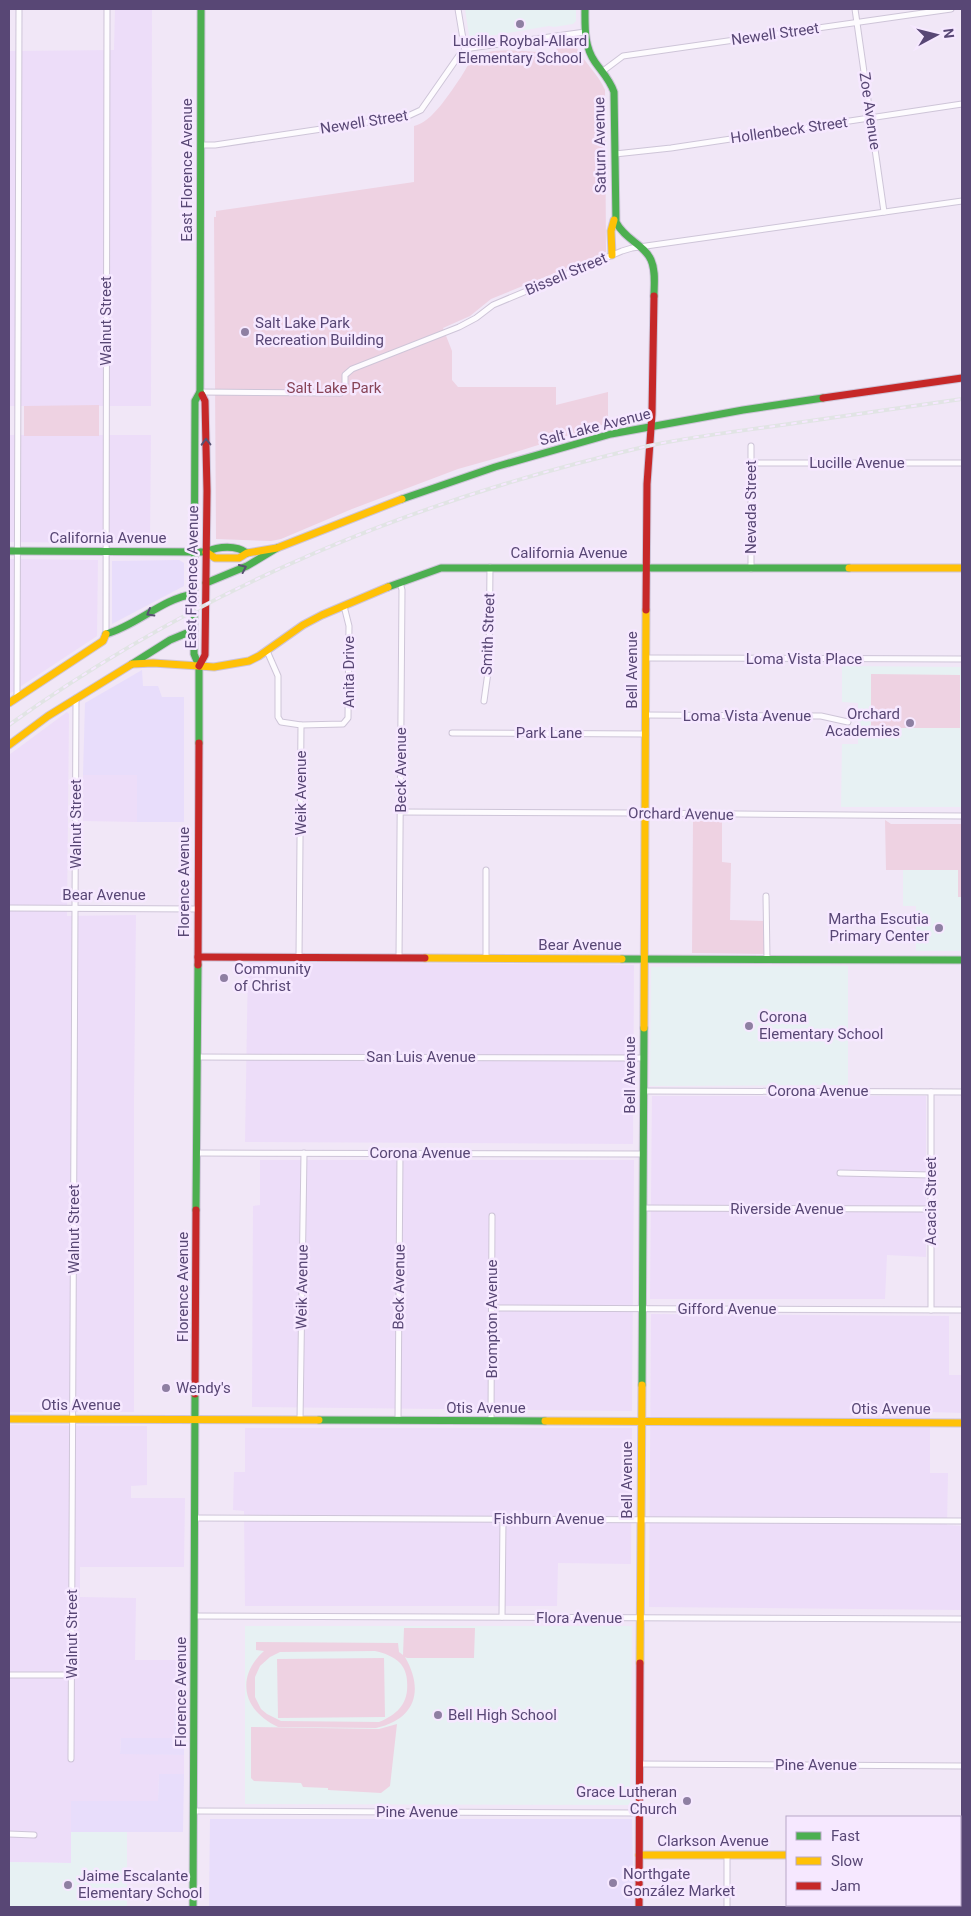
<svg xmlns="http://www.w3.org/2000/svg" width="971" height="1916" font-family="Roboto,sans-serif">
  <rect width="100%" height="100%" fill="#f1e7f7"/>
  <g fill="#edddf9">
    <polygon points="115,9 152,9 151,406 9,406 9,51 114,50"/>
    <polygon points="9,435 151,435 150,541 113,540 99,541 99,543 9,542"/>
    <polygon points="9,559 98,560 97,636 9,694"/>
    <polygon points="67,712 69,714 67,916 136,915 134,1100 134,1412 9,1412 9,755"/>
    <polygon points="83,775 137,775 137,822 83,821"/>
    <polygon points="248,962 634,965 633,1144 245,1142"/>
    <polygon points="652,1096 926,1096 926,1257 887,1255 885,1299 650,1299"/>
    <polygon points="260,1160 634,1160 632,1411 252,1407 253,1206 260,1205"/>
    <polygon points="651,1314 949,1316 949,1375 962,1375 962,1413 930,1412 930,1473 948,1473 947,1525 962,1526 962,1610 649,1607"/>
    <polygon points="9,1425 147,1426 147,1485 131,1486 131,1498 185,1498 184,1567 80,1567 80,1597 136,1598 135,1660 184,1660 184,1707 175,1707 174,1738 121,1738 120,1753 184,1755 184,1774 159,1774 158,1801 71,1801 71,1863 9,1862"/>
    <polygon points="245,1428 632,1428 631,1564 558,1563 557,1606 245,1606 244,1511 233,1510 234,1472 245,1472"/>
  </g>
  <g fill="#e8ddfb">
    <polygon points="179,560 184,563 184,586 112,624 112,561"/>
    <polygon points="142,670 143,686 158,686 162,697 184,697 184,822 137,822 137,775 83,775 85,703"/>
    <polygon points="175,1707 184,1707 184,1755 120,1754 121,1738 174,1738"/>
    <polygon points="159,1774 184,1774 183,1832 71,1832 71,1801 158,1801"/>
    <polygon points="210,1819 632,1819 634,1907 209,1907"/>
  </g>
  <g fill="#e7f1f3">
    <polygon points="465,9 576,9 576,21 573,24 554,27 549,26 472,39 469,35"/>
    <polygon points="842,666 962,667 962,807 841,807 842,744 858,744 858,703 842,702"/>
    <polygon points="903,870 958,870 958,897 962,897 962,951 916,951 916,906 903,906"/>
    <polygon points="848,966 848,1085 650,1086 651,967"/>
    <polygon points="245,1626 632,1626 630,1805 245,1804"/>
    <polygon points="71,1832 127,1832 127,1907 9,1907 9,1862 71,1863"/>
  </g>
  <g fill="#eed2e2" fill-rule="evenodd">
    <path d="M556,44H575C582,61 598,73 605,90L606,252L491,299L470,316L443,328L452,351V380L458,387H556V405L608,392V423L497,458L458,469L352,509L281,539L271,541L216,539L214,217H216V211L414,182V126C432,123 451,91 461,77C467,68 470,58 481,54C502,46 534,53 557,53Z"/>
    <polygon points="99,405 99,436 24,436 24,406"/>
    <polygon points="871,674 960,675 960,728 871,728"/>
    <polygon points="885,820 891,824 962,824 962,897 958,897 958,870 886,870"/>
    <polygon points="693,821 722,821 722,862 731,863 730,920 765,921 765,954 692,953"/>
    <path d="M404,1628H475L474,1658H407L405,1657C424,1690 416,1719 376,1728L278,1727C243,1711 235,1677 264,1651L256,1650V1642L398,1643L399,1652L403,1655ZM375,1651C384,1653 393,1656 400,1663C404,1667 407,1675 407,1681C409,1703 398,1714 379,1722L281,1721L267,1714L261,1709L255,1697V1677L260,1666L270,1657L280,1652Z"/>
    <polygon points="384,1658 385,1717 278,1718 277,1659"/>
    <polygon points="397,1724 390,1786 381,1793 328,1790 328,1788 303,1787 301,1783 254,1781 251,1778 251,1727 379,1729"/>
  </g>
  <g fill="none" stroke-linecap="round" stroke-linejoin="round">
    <g stroke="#cec5d8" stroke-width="7">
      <g id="street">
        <polyline points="458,9 465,51"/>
        <polyline points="855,9 884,212"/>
        <polyline points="603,71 623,56 951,9"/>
        <polyline points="201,145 215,145 408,116 421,110 460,54 471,48 585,32"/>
        <polyline points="615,154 671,148 962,104"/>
        <polyline points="200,392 341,393 345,390 345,375 352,369 459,327 476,318 493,305 622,251 632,248 962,201"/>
        <polyline points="751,446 751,569"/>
        <polyline points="751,463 962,463"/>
        <polyline points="106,634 107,9"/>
        <polyline points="267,651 278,676 278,717 281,722 301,725 299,957"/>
        <polyline points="646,658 962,659"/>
        <polyline points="17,697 19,9"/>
        <polyline points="484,701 489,665 490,567"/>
        <polyline points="646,715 821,716 848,722"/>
        <polyline points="301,725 343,724 348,718 349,626 344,606"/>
        <polyline points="452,733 646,734"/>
        <polyline points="400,812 638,813 962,816"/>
        <polyline points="766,896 767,959"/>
        <polyline points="9,908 198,909"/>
        <polyline points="399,958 402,590 400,582"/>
        <polyline points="486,958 486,870"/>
        <polyline points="197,1057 644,1058"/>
        <polyline points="643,1091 962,1092"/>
        <polyline points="931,1092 931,1310"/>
        <polyline points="197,1153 643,1154"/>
        <polyline points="840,1173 931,1175"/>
        <polyline points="643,1208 931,1209"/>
        <polyline points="492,1308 962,1310"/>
        <polyline points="300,1420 304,1153"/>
        <polyline points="398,1421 400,1153"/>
        <polyline points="491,1421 492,1216"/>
        <polyline points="195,1518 962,1521"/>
        <polyline points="195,1616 962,1619"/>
        <polyline points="502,1617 503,1519"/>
        <polyline points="9,1675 71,1675"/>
        <polyline points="71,1759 76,698"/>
        <polyline points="639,1764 962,1766"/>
        <polyline points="194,1811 639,1813"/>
        <polyline points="9,1834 34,1835"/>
        <polyline points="727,1907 727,1855"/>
      </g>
    </g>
    <g stroke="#cdc4d8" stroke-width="9">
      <g id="fast">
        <polyline points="201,9 200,392 202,395"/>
        <path d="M585,9C585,28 584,46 595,62C602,72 610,80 614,92L616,222C625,240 644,244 651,260C656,271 654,284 654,296"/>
        <polyline points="402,499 495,467 611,434 743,410 823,398"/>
        <path d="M9,551L206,552C219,546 236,545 247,553"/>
        <polyline points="206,583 247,566 277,548"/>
        <polyline points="388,587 441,568 849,568"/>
        <path d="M106,634C138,625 161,599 194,594"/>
        <polyline points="132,664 170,640 194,630"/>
        <polyline points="199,743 199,666 194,654 195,401 200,392"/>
        <polyline points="622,959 962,960"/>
        <polyline points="196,1210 198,965"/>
        <polyline points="642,1385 644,1028"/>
        <polyline points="319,1420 545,1421"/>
        <polyline points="193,1907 195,1394"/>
      </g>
    </g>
    <g stroke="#cdc4d8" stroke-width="9">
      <g id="slow">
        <polyline points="612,255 611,231 614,220"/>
        <polyline points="206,552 215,558 239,558 247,553 277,548 402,499"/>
        <polyline points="849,568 962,568"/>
        <polyline points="9,703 103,641 106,634"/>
        <polyline points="9,745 48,716 132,664 153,663 214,667 249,661 259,656 303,625 322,615 388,587"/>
        <polyline points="425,958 622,959"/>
        <polyline points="644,1028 646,610"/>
        <polyline points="9,1419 319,1420"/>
        <polyline points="545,1421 962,1423"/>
        <polyline points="640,1663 642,1385"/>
        <polyline points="639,1855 787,1855"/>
        <polyline points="960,1856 962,1856"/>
      </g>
    </g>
    <g stroke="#cdc4d8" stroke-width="9">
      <g id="jam">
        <polyline points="823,398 962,378"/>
        <polyline points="646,610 647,484 652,414 654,296"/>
        <polyline points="199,666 205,655 207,491 205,401 202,395"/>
        <polyline points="198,957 425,958"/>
        <polyline points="198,965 199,743"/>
        <polyline points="195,1394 196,1210"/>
        <polyline points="639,1907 640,1663"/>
      </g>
    </g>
    <use href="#street" stroke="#fdfbfe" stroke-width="5"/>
    <use href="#fast" stroke="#4caf50" stroke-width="7"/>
    <use href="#slow" stroke="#ffc107" stroke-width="7"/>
    <use href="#jam" stroke="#c62828" stroke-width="7"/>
    <g stroke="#e1e4e4" stroke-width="4">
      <path id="rail" d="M9,725C203,586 416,499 648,446C690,437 732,432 775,426C837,417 900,408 962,399"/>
    </g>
    <use href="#rail" stroke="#f6e8ff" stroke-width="2" stroke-dasharray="5.5" stroke-linecap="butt"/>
  </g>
  <defs><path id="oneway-chevron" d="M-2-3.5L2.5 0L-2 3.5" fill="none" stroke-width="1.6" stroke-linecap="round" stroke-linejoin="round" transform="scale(1.25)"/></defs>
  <g stroke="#575171">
    <use href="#oneway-chevron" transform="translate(206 442) rotate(-91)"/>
    <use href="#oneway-chevron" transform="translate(243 568) rotate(-25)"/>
    <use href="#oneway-chevron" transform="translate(150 613) rotate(150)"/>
  </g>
  <g fill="#8e7fa2" stroke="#f6e8ff" stroke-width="2">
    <circle cx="520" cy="24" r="5"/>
    <circle cx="245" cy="332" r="5"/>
    <circle cx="910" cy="723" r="5"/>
    <circle cx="939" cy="928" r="5"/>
    <circle cx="224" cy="978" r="5"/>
    <circle cx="749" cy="1026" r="5"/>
    <circle cx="166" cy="1388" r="5"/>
    <circle cx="438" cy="1715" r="5"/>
    <circle cx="687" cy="1801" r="5"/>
    <circle cx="613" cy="1883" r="5"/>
    <circle cx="68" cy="1885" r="5"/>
  </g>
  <g text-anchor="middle" stroke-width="5" stroke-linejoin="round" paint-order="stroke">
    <g font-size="15" fill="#584775" stroke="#f6e8ff">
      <text transform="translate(775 34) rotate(-8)" y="5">Newell Street</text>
      <text transform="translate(870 111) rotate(82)" y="5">Zoe Avenue</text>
      <text transform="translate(364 122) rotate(-9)" y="5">Newell Street</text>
      <text transform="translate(789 130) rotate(-8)" y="5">Hollenbeck Street</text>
      <text transform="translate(600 145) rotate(-91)" y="5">Saturn Avenue</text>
      <text transform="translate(187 170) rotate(-90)" y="5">East Florence Avenue</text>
      <text transform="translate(566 274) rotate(-23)" y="5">Bissell Street</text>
      <text transform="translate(106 321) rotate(-90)" y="5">Walnut Street</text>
      <text transform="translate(595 427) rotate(-14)" y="5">Salt Lake Avenue</text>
      <text x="857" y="468">Lucille Avenue</text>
      <text transform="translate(751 507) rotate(-90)" y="5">Nevada Street</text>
      <text x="108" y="543">California Avenue</text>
      <text x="569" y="558">California Avenue</text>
      <text transform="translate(192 577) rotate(-89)" y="5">East Florence Avenue</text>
      <text transform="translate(488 634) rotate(-88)" y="5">Smith Street</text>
      <text x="804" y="664">Loma Vista Place</text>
      <text transform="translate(632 670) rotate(-90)" y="5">Bell Avenue</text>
      <text transform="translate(349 672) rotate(-90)" y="5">Anita Drive</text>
      <text x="747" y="721">Loma Vista Avenue</text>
      <text x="549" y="738">Park Lane</text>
      <text transform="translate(401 770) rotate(-90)" y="5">Beck Avenue</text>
      <text transform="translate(301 793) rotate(-90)" y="5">Weik Avenue</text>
      <text transform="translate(681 814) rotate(1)" y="5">Orchard Avenue</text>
      <text transform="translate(76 824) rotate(-90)" y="5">Walnut Street</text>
      <text transform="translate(184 882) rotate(-90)" y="5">Florence Avenue</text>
      <text x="104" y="900">Bear Avenue</text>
      <text x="580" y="950">Bear Avenue</text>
      <text x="421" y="1062">San Luis Avenue</text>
      <text transform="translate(630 1075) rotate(-90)" y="5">Bell Avenue</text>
      <text x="818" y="1096">Corona Avenue</text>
      <text x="420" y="1158">Corona Avenue</text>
      <text transform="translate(931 1201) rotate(-90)" y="5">Acacia Street</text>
      <text x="787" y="1214">Riverside Avenue</text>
      <text transform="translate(74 1229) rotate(-90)" y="5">Walnut Street</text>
      <text transform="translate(183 1287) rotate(-90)" y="5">Florence Avenue</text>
      <text transform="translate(302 1287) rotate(-89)" y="5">Weik Avenue</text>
      <text transform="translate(399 1287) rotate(-89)" y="5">Beck Avenue</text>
      <text x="727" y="1314">Gifford Avenue</text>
      <text transform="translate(492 1319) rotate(-90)" y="5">Brompton Avenue</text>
      <text x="81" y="1410">Otis Avenue</text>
      <text x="486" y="1413">Otis Avenue</text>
      <text x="891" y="1414">Otis Avenue</text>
      <text transform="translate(627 1480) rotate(-90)" y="5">Bell Avenue</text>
      <text x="549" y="1524">Fishburn Avenue</text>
      <text x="579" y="1623">Flora Avenue</text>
      <text transform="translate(72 1634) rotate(-90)" y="5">Walnut Street</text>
      <text transform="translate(181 1692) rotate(-90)" y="5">Florence Avenue</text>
      <text x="816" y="1770">Pine Avenue</text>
      <text x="417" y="1817">Pine Avenue</text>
      <text x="713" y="1846">Clarkson Avenue</text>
    </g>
    <g font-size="15" fill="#584775" stroke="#f6e8ff" text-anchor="start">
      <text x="520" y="46" text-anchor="middle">Lucille Roybal-Allard<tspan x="520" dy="17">Elementary School</tspan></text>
      <text x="255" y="328">Salt Lake Park<tspan x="255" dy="17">Recreation Building</tspan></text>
      <text x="900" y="719" text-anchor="end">Orchard<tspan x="900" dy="17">Academies</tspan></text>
      <text x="929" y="924" text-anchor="end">Martha Escutia<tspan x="929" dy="17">Primary Center</tspan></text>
      <text x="234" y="974">Community<tspan x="234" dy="17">of Christ</tspan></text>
      <text x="759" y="1022">Corona<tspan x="759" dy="17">Elementary School</tspan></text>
      <text x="176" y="1393">Wendy's</text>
      <text x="448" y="1720">Bell High School</text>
      <text x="677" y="1797" text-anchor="end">Grace Lutheran<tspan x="677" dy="17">Church</tspan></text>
      <text x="623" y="1879">Northgate<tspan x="623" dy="17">González Market</tspan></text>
      <text x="78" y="1881">Jaime Escalante<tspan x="78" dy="17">Elementary School</tspan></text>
    </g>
    <g font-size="15" fill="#874457" stroke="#f6e8ff">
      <text x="334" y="393">Salt Lake Park</text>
    </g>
  </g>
  <rect width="971" height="1916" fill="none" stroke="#584775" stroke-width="20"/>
  <rect x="786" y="1816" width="175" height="90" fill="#f6e8ff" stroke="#b7a8c8"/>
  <rect x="796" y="1832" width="25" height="8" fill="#4caf50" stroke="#b7a8c8"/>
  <text x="831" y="1841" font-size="15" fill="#584775">Fast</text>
  <rect x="796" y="1857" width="25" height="8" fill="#ffc107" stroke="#b7a8c8"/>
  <text x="831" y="1866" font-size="15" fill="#584775">Slow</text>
  <rect x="796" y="1882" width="25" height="8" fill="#c62828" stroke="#b7a8c8"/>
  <text x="831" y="1891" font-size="15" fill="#584775">Jam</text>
  <g transform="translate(936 35) rotate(83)" stroke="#f6e8ff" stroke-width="4" paint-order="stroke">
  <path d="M0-4L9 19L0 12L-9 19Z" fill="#584775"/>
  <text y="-8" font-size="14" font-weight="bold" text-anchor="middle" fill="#584775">N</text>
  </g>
</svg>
